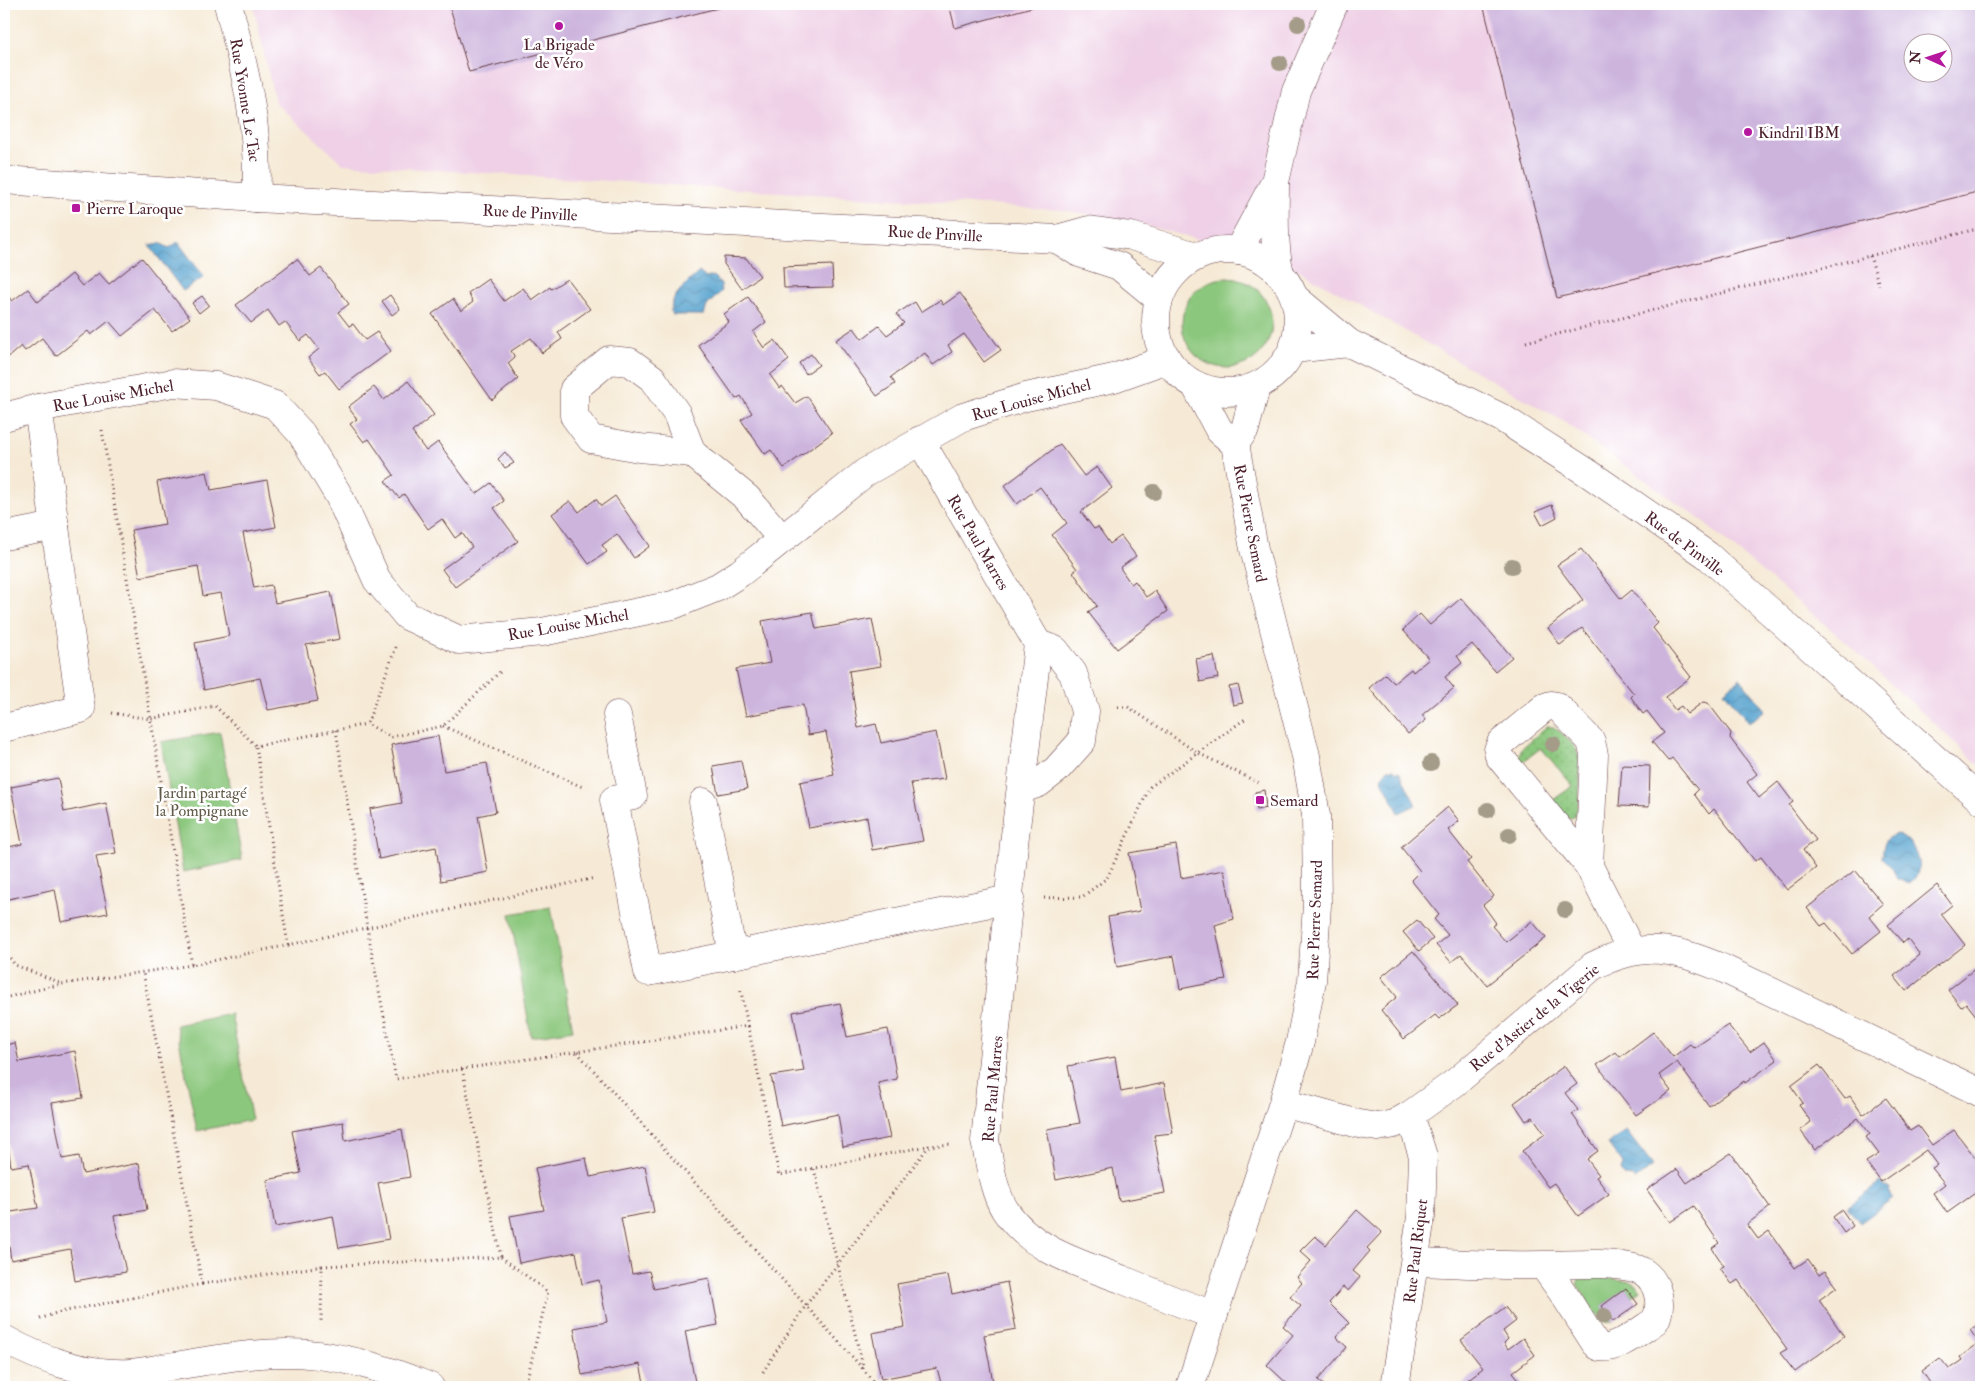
<svg xmlns="http://www.w3.org/2000/svg" width="1985" height="1391" font-family="'IM FELL Double Pica',serif">
  <defs>
    <pattern id="grass-dots" width="8" height="8" patternUnits="userSpaceOnUse" patternTransform="scale(1.25)"><rect width="8" height="8" fill="#8bc77d"/><path d="M2 2h.1M6 6h.1" fill="none" stroke="#79aa6c" stroke-width="1.8" stroke-linecap="round"/></pattern>
    <pattern id="water-waves" width="16" height="10" patternUnits="userSpaceOnUse" patternTransform="scale(1.25)"><rect width="16" height="10" fill="#57a3cf"/><path d="M0 5q4-4 8 0t8 0" fill="none" stroke="#4a84a8"/></pattern>
  </defs>
  <rect width="100%" height="100%" fill="#fff"/>
  <filter id="ink" filterUnits="userSpaceOnUse"><feTurbulence type="fractalNoise" baseFrequency=".02" numOctaves="2"/><feDisplacementMap in="SourceGraphic" scale="10" xChannelSelector="R" yChannelSelector="G"/><feConvolveMatrix kernelMatrix="1 2 1 2 8 2 1 2 1" color-interpolation-filters="sRGB"/></filter>
  <filter id="wash" filterUnits="userSpaceOnUse"><feTurbulence type="fractalNoise" baseFrequency=".0096" numOctaves="4" result="noise"/><feDisplacementMap in="SourceGraphic" scale="20" xChannelSelector="R" yChannelSelector="G"/><feGaussianBlur stdDeviation="1.12" result="paint"/><feColorMatrix in="noise" values="0 0 0 0 0 0 0 0 0 0 0 0 0 0 0 0 0 1.4 0 .05"/><feComposite in="paint" operator="in"/></filter>
  <g filter="url(#wash)">
    <rect width="100%" height="100%" fill="#f6ead6"/>
    <path fill="#efd0e6" fill-rule="evenodd" d="M253,4H1981V767L1848,644L1697,517L1561,420L1290,265L1134,222L1062,210L343,164L275,102ZM1912,42H1942V72H1912Z"/>
    <path fill="url(#grass-dots)" stroke="#6a7354" d="M1547,726C1556,725 1576,745 1578,754C1581,768 1581,806 1574,817C1563,822 1557,810 1550,802L1573,786L1541,748L1521,763L1518,758L1522,748Z"/>
    <g fill="#8bc77d" stroke="#6a7354">
      <circle cx="1227" cy="323" r="45"/>
      <polygon points="220,732 242,860 183,872 161,742"/>
      <polygon points="551,907 573,1030 531,1037 510,914"/>
      <polygon points="231,1014 252,1120 197,1131 176,1025"/>
      <path d="M1581,1274L1630,1281L1637,1285L1641,1290L1632,1296L1626,1289L1603,1305L1613,1322C1611,1322 1608,1323 1605,1322C1597,1319 1581,1292 1577,1284Z"/>
    </g>
    <g fill="url(#water-waves)" stroke="#50617d">
      <polygon points="178,242 204,277 183,291 149,245 160,243 169,248"/>
      <path d="M699,272L706,278L713,276L722,285L720,288L722,291L707,306L704,315H673L671,312C670,295 688,283 699,272Z"/>
      <polygon points="1740,678 1765,710 1749,723 1724,691"/>
      <polygon points="1388,769 1394,769 1396,772 1399,771 1416,805 1399,813 1381,778"/>
      <path d="M1897,834C1914,838 1929,872 1909,883L1897,878L1892,868L1882,858C1883,846 1884,837 1897,834Z"/>
      <polygon points="1626,1131 1653,1166 1635,1180 1633,1177 1624,1176 1621,1171 1623,1164 1608,1144"/>
      <polygon points="1881,1182 1885,1187 1890,1188 1889,1193 1893,1199 1860,1223 1847,1207"/>
    </g>
    <g id="blocks">
      <g fill="#ccb4dd" fill-rule="evenodd">
        <polygon points="449,4 733,4 469,72"/>
        <polygon points="949,4 1043,4 955,28"/>
        <path d="M1483,4H1981V191L1557,298ZM1912,42H1942V72H1912Z"/>
        <polygon points="724,257 746,258 760,276 742,289 724,264"/>
        <polygon points="142,258 190,318 172,331 155,310 122,336 109,321 91,335 88,331 56,356 42,338 25,351 21,346 4,361 4,291 12,301 28,289 38,302 72,274 82,286 99,273 109,284"/>
        <polygon points="297,259 310,276 321,268 349,304 338,312 349,326 353,324 365,340 377,332 391,351 339,389 325,371 320,374 308,358 319,349 308,335 300,341 285,322 279,326 268,310 251,323 236,305"/>
        <polygon points="832,265 833,287 784,288 783,267"/>
        <polygon points="488,279 504,301 523,288 532,300 550,287 551,289 567,279 590,309 558,332 562,339 542,353 531,338 511,351 515,357 508,363 518,379 492,400 432,314 453,299 461,311 473,302 468,293"/>
        <polygon points="960,293 1001,350 984,362 964,334 948,345 952,352 933,365 925,353 891,377 895,384 877,396 836,340 854,328 862,339 879,326 887,335 904,323 896,314 915,302 921,312 940,300 943,305"/>
        <polygon points="390,295 400,309 392,315 382,301"/>
        <polygon points="202,296 209,305 199,313 192,303"/>
        <polygon points="748,297 766,322 753,332 764,348 775,340 789,360 770,375 780,389 782,386 795,403 807,396 832,433 784,468 771,450 765,454 741,420 752,413 741,396 736,399 698,345 729,322 724,314"/>
        <polygon points="811,354 819,365 806,374 799,363"/>
        <polygon points="408,381 434,415 412,432 426,451 438,442 476,494 491,483 504,501 494,508 518,541 455,587 442,569 472,547 462,533 455,538 442,519 428,529 404,494 399,498 385,481 394,475 369,439 364,442 350,424 357,419 348,407 374,387 384,400"/>
        <polygon points="1060,444 1084,476 1097,467 1112,488 1081,512 1094,529 1098,527 1110,544 1121,536 1136,556 1120,568 1131,584 1135,581 1146,597 1155,591 1168,611 1117,649 1088,612 1097,606 1073,572 1077,569 1052,535 1067,523 1040,487 1017,504 1004,486"/>
        <polygon points="505,452 514,463 505,468 498,459"/>
        <polygon points="207,472 211,490 267,480 276,527 243,533 254,588 271,585 275,603 331,592 340,639 306,645 318,701 268,710 260,678 204,690 195,643 229,636 221,593 203,596 198,566 140,577 131,530 165,524 157,482"/>
        <polygon points="615,496 650,546 634,558 617,534 602,545 607,552 589,564 552,514 570,501 579,512 596,499 601,506"/>
        <polygon points="1552,505 1557,517 1542,525 1535,512"/>
        <polygon points="1581,549 1621,599 1632,590 1658,623 1653,628 1691,677 1665,697 1675,710 1681,706 1687,714 1703,702 1708,703 1731,733 1730,738 1757,774 1747,782 1759,798 1778,782 1793,802 1789,805 1816,840 1803,850 1816,868 1787,890 1761,857 1755,861 1714,809 1709,814 1694,794 1698,790 1672,758 1668,761 1652,742 1664,733 1647,711 1643,714 1631,697 1634,694 1582,628 1560,645 1548,628 1583,600 1557,565"/>
        <polygon points="1461,598 1512,657 1495,671 1472,644 1457,656 1462,663 1445,677 1454,688 1422,715 1426,720 1408,734 1369,688 1385,674 1394,683 1411,669 1413,672 1429,659 1403,630 1420,614 1430,625"/>
        <polygon points="812,612 816,629 872,619 881,666 849,671 858,728 876,724 881,743 936,732 945,779 911,783 923,841 872,850 867,817 809,828 800,782 834,775 826,732 808,735 803,705 746,716 736,669 770,663 762,621"/>
        <polygon points="1214,656 1218,678 1200,682 1196,659"/>
        <polygon points="1238,685 1243,703 1233,705 1229,687"/>
        <polygon points="438,736 444,771 487,763 496,812 478,816 488,872 441,881 436,847 379,859 370,809 402,803 391,745"/>
        <polygon points="741,761 747,789 718,794 713,766"/>
        <polygon points="1622,765 1650,766 1649,807 1619,806"/>
        <polygon points="58,778 64,812 106,803 116,853 96,856 108,913 61,922 55,889 4,900 4,848 22,844 11,787"/>
        <polygon points="1264,790 1266,808 1257,810 1255,792"/>
        <polygon points="1448,807 1459,821 1448,830 1471,859 1467,862 1494,896 1483,905 1496,923 1492,926 1506,942 1532,921 1546,938 1487,985 1461,954 1451,962 1436,945 1448,935 1434,919 1439,915 1411,880 1420,871 1401,847"/>
        <polygon points="1176,845 1181,878 1224,870 1234,919 1215,925 1226,980 1180,989 1174,956 1117,967 1108,917 1140,911 1129,853"/>
        <polygon points="1855,870 1883,904 1869,916 1881,931 1852,954 1826,923 1821,926 1807,908"/>
        <polygon points="1937,885 1952,905 1941,914 1965,945 1906,991 1894,976 1920,955 1908,939 1903,943 1888,925"/>
        <polygon points="1417,920 1433,939 1419,951 1403,932"/>
        <polygon points="1413,951 1458,1005 1439,1019 1435,1015 1404,1039 1381,1010 1397,997 1381,977"/>
        <polygon points="1981,964 1981,1022 1966,1003 1961,1007 1948,990"/>
        <polygon points="840,1003 847,1037 888,1029 897,1079 878,1083 890,1138 843,1147 838,1114 781,1126 771,1076 804,1071 793,1012"/>
        <polygon points="1728,1025 1750,1052 1764,1042 1777,1060 1745,1083 1744,1081 1709,1106 1677,1062 1659,1075 1671,1091 1636,1115 1597,1065 1616,1052 1620,1057 1653,1032 1673,1057 1690,1044 1694,1048"/>
        <polygon points="15,1043 19,1062 75,1051 83,1098 52,1103 62,1159 79,1156 83,1174 139,1163 147,1210 114,1216 126,1272 75,1281 70,1249 11,1260 4,1213 38,1208 29,1164 11,1167 7,1137 4,1137 4,1045"/>
        <polygon points="1115,1057 1121,1092 1164,1083 1173,1133 1154,1135 1165,1193 1119,1201 1113,1168 1056,1180 1047,1129 1080,1123 1068,1066"/>
        <polygon points="1819,1065 1845,1099 1850,1096 1863,1115 1886,1098 1910,1131 1918,1126 1932,1145 1954,1130 1978,1161 1981,1159 1981,1189 1947,1213 1933,1193 1945,1184 1932,1168 1937,1165 1926,1150 1881,1182 1866,1162 1879,1154 1866,1137 1870,1134 1858,1118 1815,1150 1800,1130 1811,1122 1799,1105 1803,1103 1791,1086"/>
        <polygon points="1564,1066 1577,1084 1565,1093 1578,1110 1572,1114 1598,1151 1587,1159 1599,1175 1596,1177 1609,1194 1578,1216 1554,1183 1548,1187 1522,1151 1545,1134 1533,1117 1526,1121 1514,1103"/>
        <polygon points="343,1122 345,1141 402,1129 410,1177 378,1183 389,1239 339,1248 333,1216 275,1227 267,1180 301,1173 292,1131"/>
        <polygon points="1731,1153 1770,1207 1747,1224 1758,1239 1769,1231 1795,1268 1808,1259 1819,1275 1825,1271 1837,1287 1819,1300 1844,1336 1795,1372 1780,1353 1787,1349 1738,1280 1732,1284 1720,1268 1724,1266 1712,1248 1719,1243 1694,1206 1670,1222 1647,1190 1677,1169 1687,1183"/>
        <polygon points="586,1158 590,1177 645,1166 654,1212 621,1218 632,1274 649,1271 654,1289 709,1278 718,1325 685,1331 696,1387 645,1387 640,1364 582,1375 574,1328 607,1322 599,1280 582,1284 576,1252 519,1263 510,1216 544,1210 535,1168"/>
        <polygon points="1357,1210 1382,1232 1367,1248 1370,1251 1353,1271 1360,1277 1348,1291 1343,1287 1329,1303 1349,1323 1336,1337 1347,1347 1318,1380 1326,1387 1291,1387 1267,1365 1293,1335 1283,1326 1301,1306 1290,1297 1302,1283 1297,1277 1311,1261 1300,1251 1315,1236 1326,1245"/>
        <polygon points="1842,1210 1853,1226 1844,1233 1833,1217"/>
        <polygon points="948,1275 952,1294 1007,1282 1016,1329 984,1335 994,1387 942,1387 937,1368 881,1379 872,1333 905,1327 897,1284"/>
        <polygon points="1626,1288 1638,1304 1613,1322 1602,1306"/>
        <polygon points="1505,1307 1516,1321 1503,1331 1508,1339 1504,1343 1508,1349 1523,1338 1535,1355 1513,1372 1525,1387 1464,1387 1462,1384 1483,1368 1461,1340"/>
        <polygon points="1981,1322 1981,1387 1924,1387 1930,1383 1922,1371 1940,1358 1949,1369 1962,1360 1960,1357 1979,1343 1970,1330"/>
      </g>
    </g>
  </g>
  <g filter="url(#ink)">
    <use href="#blocks" fill-opacity="0" stroke="#643d45" stroke-width="1"/>
    <g fill="none" stroke-linecap="round" stroke-linejoin="round">
      <g stroke="#643d45" stroke-width="29">
        <g id="minor">
          <path d="M228,4C244,66 261,133 256,198"/>
          <polyline points="4,180 256,198 1057,239 1089,230 1131,236 1196,256"/>
          <polyline points="1275,182 1296,91 1334,4"/>
          <polyline points="1057,239 1079,253 1119,266 1159,299"/>
          <circle cx="1227" cy="321" r="71"/>
          <path d="M1238,251L1275,182C1275,212 1273,244 1280,274"/>
          <polyline points="1295,298 1349,343 1502,418 1588,473 1707,555 1981,800"/>
          <polyline points="1293,349 1349,343"/>
          <polyline points="4,417 38,408 173,383 216,386 275,405 301,433 339,496 377,580 407,616 459,640 542,632 673,605 718,587 740,573 866,472 963,417 1026,397 1114,378 1153,364 1166,357"/>
          <path d="M920,440L1038,644L1014,844L985,1141C990,1163 993,1191 1005,1210C1031,1250 1079,1263 1121,1279C1152,1292 1182,1304 1214,1315"/>
          <polyline points="1235,444 1245,429 1256,387"/>
          <polyline points="692,453 639,448 591,439 574,416 574,389 609,360 630,362 652,378 677,414 692,453 747,498 782,539"/>
          <polyline points="4,536 55,526"/>
          <polyline points="617,715 633,796 614,800 648,972 1010,899"/>
          <polyline points="4,728 81,709 38,408"/>
          <polyline points="1022,789 1039,783 1056,770 1082,741 1085,711 1073,673 1055,650 1038,644"/>
          <polyline points="703,802 733,955"/>
          <polyline points="1589,866 1499,756 1498,750 1501,743 1545,707 1551,705 1557,706 1591,741 1594,755 1589,866 1631,950"/>
          <path d="M1283,1103L1359,1124L1377,1127L1394,1124L1410,1115L1456,1082L1593,966C1643,941 1672,947 1722,968L1981,1093"/>
          <path d="M1415,1262C1457,1263 1500,1266 1542,1265C1570,1265 1606,1261 1634,1268C1656,1273 1665,1302 1655,1321C1642,1329 1612,1354 1597,1346L1563,1293L1543,1265"/>
          <path d="M4,1339C41,1360 86,1375 130,1373C145,1372 160,1368 175,1366C212,1360 250,1353 287,1353C336,1353 385,1368 430,1387"/>
          <polyline points="1190,1387 1283,1103 1300,1042 1312,981 1317,905 1316,815 1306,756 1254,549 1235,444 1219,430 1195,385"/>
          <polyline points="1395,1387 1421,1217 1423,1156 1410,1115"/>
        </g>
      </g>
      <g stroke="#643d45" stroke-width="3" stroke-dasharray="1 4" stroke-linecap="butt">
        <polyline points="1870,256 1879,285"/>
        <polyline points="1526,342 1981,228"/>
        <polyline points="102,430 192,965 288,945 256,746"/>
        <polyline points="396,647 367,724 391,737 443,726 501,671"/>
        <polyline points="1118,707 1128,707 1198,753 1259,783"/>
        <polyline points="112,713 150,719 215,706 256,746 367,724"/>
        <polyline points="443,726 585,788"/>
        <polyline points="336,730 367,928 396,1079 748,1026 740,987"/>
        <polyline points="1044,898 1082,897 1107,878 1150,787 1245,719"/>
        <polyline points="288,945 595,878"/>
        <polyline points="4,950 15,965 61,983"/>
        <polyline points="4,998 62,984 192,965"/>
        <polyline points="748,1026 779,1175 928,1146"/>
        <polyline points="577,1052 864,1370"/>
        <polyline points="814,1169 864,1370 877,1387"/>
        <polyline points="501,1257 548,1292 525,1387"/>
        <polyline points="322,1266 501,1257 462,1068"/>
        <polyline points="202,1284 322,1266 321,1323"/>
        <polyline points="40,1319 56,1313 202,1284 143,972"/>
        <polyline points="763,1372 806,1305 929,1146 953,1144"/>
      </g>
      <use href="#minor" stroke="#fff" stroke-width="28"/>
    </g>
    <g fill="#a49b88">
      <circle cx="1298" cy="24" r="8"/>
      <circle cx="1280" cy="63" r="8"/>
      <circle cx="1154" cy="492" r="8"/>
      <circle cx="1512" cy="566" r="8"/>
      <circle cx="1553" cy="744" r="8"/>
      <circle cx="1431" cy="763" r="8"/>
      <circle cx="1488" cy="810" r="8"/>
      <circle cx="1509" cy="835" r="8"/>
      <circle cx="1565" cy="910" r="8"/>
      <circle cx="1604" cy="1316" r="8"/>
    </g>
  </g>
  <g fill="#b5179e" stroke="#fff" stroke-width="2">
    <circle cx="559" cy="26" r="5"/>
    <circle cx="1748" cy="132" r="5"/>
    <rect x="71" y="203" width="10" height="10" rx="2.5"/>
    <rect x="1255" y="795" width="10" height="10" rx="2.5"/>
  </g>
  <g text-anchor="middle" stroke-width="5" stroke-linejoin="round" paint-order="stroke">
    <g font-size="16" fill="#4a1f2b" stroke="#fff" text-anchor="start">
      <text x="559" y="50" text-anchor="middle">La Brigade<tspan x="559" dy="18">de Véro</tspan></text>
      <text x="1758" y="138">Kindril IBM</text>
      <text x="86" y="214">Pierre Laroque</text>
      <text x="1270" y="806">Semard</text>
    </g>
    <g font-size="16" fill="#4a1f2b" stroke="#fff">
      <text transform="translate(246 100) rotate(81)" y="6">Rue Yvonne Le Tac</text>
      <text transform="translate(530 212) rotate(3)" y="6">Rue de Pinville</text>
      <text transform="translate(935 233) rotate(3)" y="6">Rue de Pinville</text>
      <text transform="translate(113 395) rotate(-10)" y="6">Rue Louise Michel</text>
      <text transform="translate(1031 399) rotate(-15)" y="6">Rue Louise Michel</text>
      <text transform="translate(1251 523) rotate(79)" y="6">Rue Pierre Semard</text>
      <text transform="translate(979 542) rotate(60)" y="6">Rue Paul Marres</text>
      <text transform="translate(1685 543) rotate(37)" y="6">Rue de Pinville</text>
      <text transform="translate(568 624) rotate(-10)" y="6">Rue Louise Michel</text>
      <text transform="translate(1314 920) rotate(-88)" y="6">Rue Pierre Semard</text>
      <text transform="translate(1534 1017) rotate(-39)" y="6">Rue d'Astier de la Vigerie</text>
      <text transform="translate(992 1089) rotate(-85)" y="6">Rue Paul Marres</text>
      <text transform="translate(1415 1251) rotate(-83)" y="6">Rue Paul Riquet</text>
    </g>
    <g font-size="16" fill="#615a48" stroke="#fff">
      <text x="202" y="798">Jardin partagé<tspan x="202" dy="18">la Pompignane</tspan></text>
    </g>
  </g>
  <rect width="1985" height="1391" fill="none" stroke="#fff" stroke-width="20"/>
  <g transform="translate(1928 58) rotate(273)"><circle r="24" fill="#ffffff" stroke="#b7a5aa"/>
  <path d="M0-4L9 19L0 12L-9 19Z" fill="#b5179e"/>
  <text y="-8" font-size="14" font-weight="bold" text-anchor="middle" fill="#4a1f2b">N</text>
  </g>
</svg>
